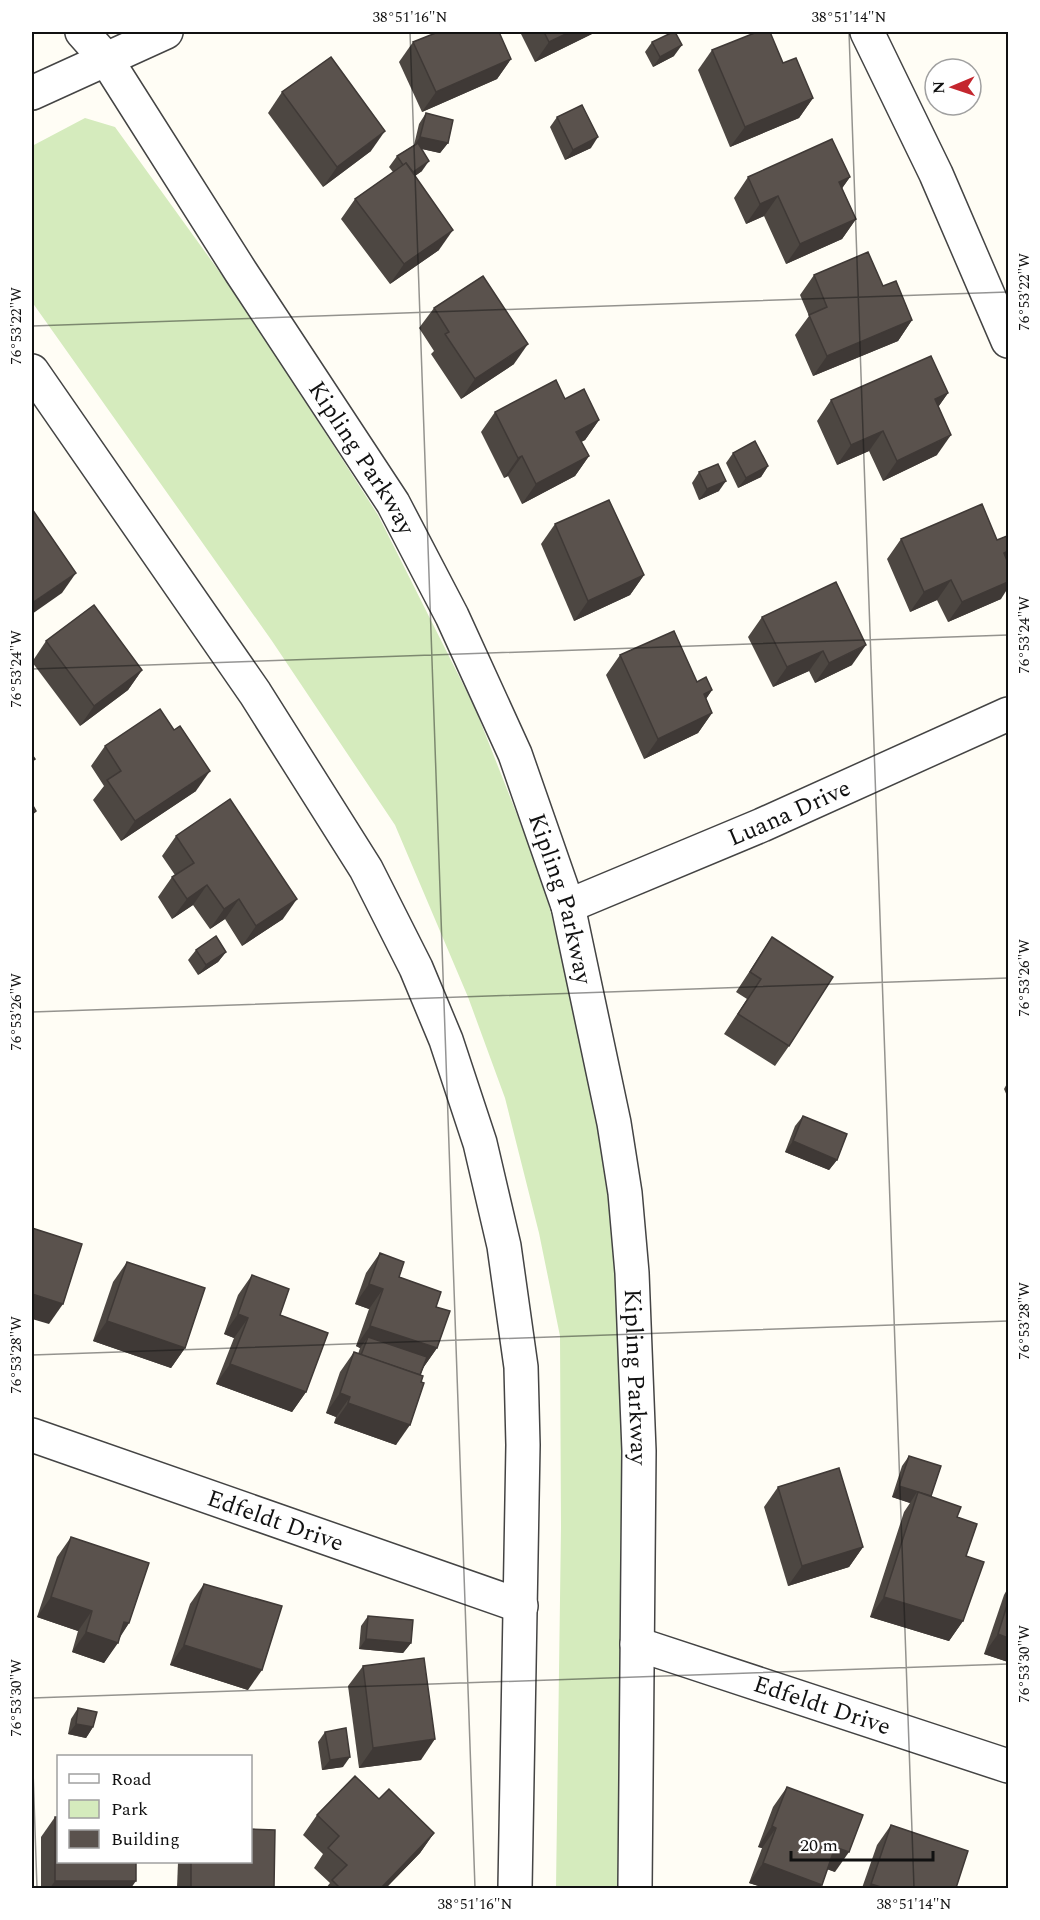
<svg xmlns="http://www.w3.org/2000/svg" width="1040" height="1920" font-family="Spectral,serif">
  <rect width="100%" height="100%" fill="#fffdf5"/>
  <polygon fill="#d5ebbd" points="85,118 115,127 242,303 378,515 475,708 542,878 595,1087 614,1235 625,1509 620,1888 556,1888 561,1527 560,1336 539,1233 505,1098 468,997 395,825 272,641 32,302 32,146"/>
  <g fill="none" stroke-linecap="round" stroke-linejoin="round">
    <g stroke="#444" stroke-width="36">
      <g id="minor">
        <path id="s1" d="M82,32L106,59L241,272L393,503L452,616L515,754L568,906L614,1123L625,1193L632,1273L639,1451L635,1888"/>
        <polyline points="867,32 936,174 1008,341"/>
        <polyline points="32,93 166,32"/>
        <polyline points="32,371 255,693 366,869 416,968 446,1040 480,1143 504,1246 521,1367 523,1445 515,1888"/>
        <path id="s2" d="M568,906L762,825L1008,714"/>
        <path id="s3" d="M32,1435L521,1606"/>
        <path id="s4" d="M637,1644L1008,1766"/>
      </g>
    </g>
    <use href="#minor" stroke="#fff" stroke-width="33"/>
  </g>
  <g fill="#4d4742">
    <polygon points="520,32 596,32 535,62"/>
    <polygon points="413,42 511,59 497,79 422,112 399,62"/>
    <polygon points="652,42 674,56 653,67 645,52"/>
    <polygon points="712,50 783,63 813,98 799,118 730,147 698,70"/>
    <polygon points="282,92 371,151 323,187 268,113"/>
    <polygon points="426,113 448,143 440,153 422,149 422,171 415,176 439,250 390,284 341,219 355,199 393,172 389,167 397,156 414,145 419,124"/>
    <polygon points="557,117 591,148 565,160 550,127"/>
    <polygon points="748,177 850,177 842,188 856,219 842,239 786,264 764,216 746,224 734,198"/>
    <polygon points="814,275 883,286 912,320 898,341 813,376 795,335 809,316 800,295"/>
    <polygon points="434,308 514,364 461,399 431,354 434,351 419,328"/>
    <polygon points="948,393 938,407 937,455 883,481 869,451 837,465 817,421 831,400"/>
    <polygon points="565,399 599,420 585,440 581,442 589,456 575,476 522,504 508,476 504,478 481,432 495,412"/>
    <polygon points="733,453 768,466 761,477 738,488 726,463"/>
    <polygon points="699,472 719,491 699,500 692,483"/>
    <polygon points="555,524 644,575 630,595 574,621 541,544"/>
    <polygon points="901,539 997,540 1008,556 1006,559 1001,599 948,622 937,600 910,612 887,559"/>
    <polygon points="762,617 852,665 815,683 809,671 773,687 748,637"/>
    <polygon points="46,641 142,670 128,690 80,726 32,662"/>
    <polygon points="620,655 697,682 712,690 706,699 712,713 698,733 644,759 606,675"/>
    <polygon points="105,746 196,791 121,841 93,800 104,786 91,766"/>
    <polygon points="176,836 283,919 242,946 225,919 210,929 193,905 172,919 158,897 172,877 175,875 162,856"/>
    <polygon points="772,937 789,1046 775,1066 724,1034 747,999 736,992"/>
    <polygon points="196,950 226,952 218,962 198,975 188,960"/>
    <polygon points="1008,1082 1008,1098 1004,1089"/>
    <polygon points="803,1116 837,1160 829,1170 785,1152 795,1126"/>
    <polygon points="380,1253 399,1277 436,1307 437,1348 423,1368 396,1445 334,1423 336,1417 326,1413 340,1372 354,1352 358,1354 360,1348 356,1346 369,1309 355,1304 366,1273"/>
    <polygon points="127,1262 185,1348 171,1368 93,1341 113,1282"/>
    <polygon points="252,1275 280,1315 306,1392 292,1412 216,1384 234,1338 224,1334 238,1295"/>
    <polygon points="909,1456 931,1496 957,1517 966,1556 963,1621 949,1641 870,1617 904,1512 910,1503 892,1497 902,1466"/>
    <polygon points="778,1487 863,1547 849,1567 788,1586 764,1507"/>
    <polygon points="71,1537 129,1623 104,1663 72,1652 78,1631 37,1617 57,1557"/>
    <polygon points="204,1584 248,1690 170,1665 190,1604"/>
    <polygon points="1008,1588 1008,1662 984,1654 1004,1595"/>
    <polygon points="368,1616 411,1643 403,1653 359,1649 361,1626"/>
    <polygon points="363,1666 421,1760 359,1768 348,1686"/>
    <polygon points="78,1708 93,1727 86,1738 68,1734 71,1719"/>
    <polygon points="325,1732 343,1767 322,1770 318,1742"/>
    <polygon points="787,1787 835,1872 827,1869 822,1885 819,1888 765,1888 749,1883 762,1848 758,1847 773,1807"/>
    <polygon points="379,1799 434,1833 420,1853 386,1888 326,1888 330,1883 314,1868 323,1854 303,1835 317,1815"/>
    <polygon points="55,1817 131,1888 41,1888 41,1837"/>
    <polygon points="891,1825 956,1888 862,1888 877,1845"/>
    <polygon points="178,1862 250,1862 274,1888 177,1888"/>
  </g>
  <g fill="#3f3936">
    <polygon points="570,32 596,32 535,62 549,42"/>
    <polygon points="682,45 674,56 653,67 660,57"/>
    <polygon points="511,59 497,79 422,112 436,92"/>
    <polygon points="813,98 799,118 730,147 745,127"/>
    <polygon points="385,131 371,151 323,187 337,167"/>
    <polygon points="420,137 448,143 440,153 413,147"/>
    <polygon points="598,137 591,148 565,160 573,150"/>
    <polygon points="429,161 422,171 402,185 409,175"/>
    <polygon points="850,177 836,197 839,182"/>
    <polygon points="778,196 764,216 746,224 760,204"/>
    <polygon points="856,219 842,239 786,264 800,244"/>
    <polygon points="453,230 439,250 390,284 404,264"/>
    <polygon points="912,320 898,341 813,376 827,356"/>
    <polygon points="528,344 514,364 461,399 475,379"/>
    <polygon points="948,393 934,413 935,399"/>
    <polygon points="599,420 585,440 562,452 576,432"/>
    <polygon points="883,431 869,451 837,465 851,445"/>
    <polygon points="951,435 937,455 883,481 897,461"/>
    <polygon points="522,456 508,476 504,478 518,458"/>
    <polygon points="589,456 575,476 522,504 536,484"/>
    <polygon points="768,466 761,477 738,488 746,478"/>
    <polygon points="726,481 719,491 699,500 707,489"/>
    <polygon points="1008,551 1008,556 999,570 1004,553"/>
    <polygon points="76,573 62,593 32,614 32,603"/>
    <polygon points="644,575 630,595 574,621 588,601"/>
    <polygon points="951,580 937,600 910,612 924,592"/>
    <polygon points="1008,582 1008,588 1001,599 948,622 962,602"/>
    <polygon points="866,645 852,665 815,683 829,663"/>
    <polygon points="823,651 809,671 773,687 787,667"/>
    <polygon points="142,670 128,690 80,726 94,706"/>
    <polygon points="712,690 698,710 704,694"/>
    <polygon points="712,713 698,733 644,759 658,739"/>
    <polygon points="210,771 196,791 121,841 135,821"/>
    <polygon points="207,885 193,905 172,919 187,899"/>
    <polygon points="239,899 225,919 210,929 224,909"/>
    <polygon points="297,899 283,919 242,946 256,926"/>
    <polygon points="226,952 218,962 198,975 206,965"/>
    <polygon points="793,1141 837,1160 829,1170 785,1152"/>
    <polygon points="369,1284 383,1289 369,1309 355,1304"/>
    <polygon points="32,1294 63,1304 49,1324 32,1319"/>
    <polygon points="238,1314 248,1318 234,1338 224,1334"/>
    <polygon points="107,1321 185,1348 171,1368 93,1341"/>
    <polygon points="370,1326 437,1348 423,1368 368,1337 360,1348 356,1346"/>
    <polygon points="230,1364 306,1392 292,1412 216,1384"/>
    <polygon points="340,1393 350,1397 336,1417 326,1413"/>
    <polygon points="348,1403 410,1425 396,1445 334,1423"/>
    <polygon points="899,1486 917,1492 910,1503 892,1497"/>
    <polygon points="863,1547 849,1567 788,1586 802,1566"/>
    <polygon points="51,1597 92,1611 78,1631 37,1617"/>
    <polygon points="884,1597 963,1621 949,1641 870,1617"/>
    <polygon points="124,1622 129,1623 116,1642 118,1643 104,1663 72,1652 86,1632"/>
    <polygon points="998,1634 1008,1638 1008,1662 984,1654"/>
    <polygon points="366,1639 411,1643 403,1653 359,1649"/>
    <polygon points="184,1645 262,1670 248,1690 170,1665"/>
    <polygon points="76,1724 93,1727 86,1738 68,1734"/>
    <polygon points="435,1739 421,1760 359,1768 373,1748"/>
    <polygon points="350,1757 343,1767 322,1770 330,1760"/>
    <polygon points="772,1826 776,1828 762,1848 758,1847"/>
    <polygon points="434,1833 420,1853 386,1888 381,1888"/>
    <polygon points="835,1847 849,1852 835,1872 821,1867"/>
    <polygon points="763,1863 822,1885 819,1888 765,1888 749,1883"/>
    <polygon points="55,1881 136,1881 131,1888 50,1888"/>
    <polygon points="871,1884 884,1888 868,1888"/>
  </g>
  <g fill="#5a524d" stroke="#3f3936" stroke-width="1.5">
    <polygon points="438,32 499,32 511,59 436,92 413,42"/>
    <polygon points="544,32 570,32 549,42"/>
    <polygon points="673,32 675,32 682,45 660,57 652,42"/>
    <polygon points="757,32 770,32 783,63 796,58 813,98 745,127 712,50"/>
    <polygon points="331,57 385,131 337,167 282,92"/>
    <polygon points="582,105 598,137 573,150 557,117"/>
    <polygon points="426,113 453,120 448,143 420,137"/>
    <polygon points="832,139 850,177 839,182 856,219 800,244 778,196 760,204 748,177"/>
    <polygon points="418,143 429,161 413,172 406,163 403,165 397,156"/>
    <polygon points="406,163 453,230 404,264 355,199"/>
    <polygon points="868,252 883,286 896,281 912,320 827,356 809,315 827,307 814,275"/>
    <polygon points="483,276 528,344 475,379 445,334 449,332 434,308"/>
    <polygon points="931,356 948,393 935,399 951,435 897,461 883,431 851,445 831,400"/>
    <polygon points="556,380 565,399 584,389 599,420 576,432 589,456 536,484 522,456 518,458 495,412"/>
    <polygon points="755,441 768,466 746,478 733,453"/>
    <polygon points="718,464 726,481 707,489 699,472"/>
    <polygon points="609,500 644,575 588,601 555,524"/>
    <polygon points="982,504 997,540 1007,536 1008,540 1008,551 1004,553 1008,563 1008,582 962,602 951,580 924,592 901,539"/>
    <polygon points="32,509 76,573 32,603"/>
    <polygon points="836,582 866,645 829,663 823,651 787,667 762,617"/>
    <polygon points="94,605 142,670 94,706 46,641"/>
    <polygon points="674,631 697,682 706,677 712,690 704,694 712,713 658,739 620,655"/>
    <polygon points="160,709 174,730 180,726 210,771 135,821 107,780 121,771 105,746"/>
    <polygon points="32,755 35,759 32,761"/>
    <polygon points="230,799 297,899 256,926 239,899 224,909 207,885 187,899 172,877 194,863 176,836"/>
    <polygon points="32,804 36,811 32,814"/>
    <polygon points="216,936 226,952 206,965 196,950"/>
    <polygon points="772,937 833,977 789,1046 738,1014 761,979 750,972"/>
    <polygon points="803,1116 847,1134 837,1160 793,1141"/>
    <polygon points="32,1228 82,1244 63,1304 32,1294"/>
    <polygon points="380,1253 404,1262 399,1277 441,1292 436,1307 450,1311 437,1348 370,1326 383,1289 369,1284"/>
    <polygon points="127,1262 205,1288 185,1348 107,1321"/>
    <polygon points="252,1275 289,1289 280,1315 328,1333 306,1392 230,1364 248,1318 238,1314"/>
    <polygon points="368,1337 427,1357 420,1375 361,1355"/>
    <polygon points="354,1352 423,1376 421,1382 424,1383 410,1425 348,1403 350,1397 340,1393"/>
    <polygon points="909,1456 941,1466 931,1496 899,1486"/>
    <polygon points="839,1468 863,1547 802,1566 778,1487"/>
    <polygon points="918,1492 961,1507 957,1517 977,1524 966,1556 984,1562 963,1621 884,1597"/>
    <polygon points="71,1537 149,1563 129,1623 124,1622 118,1643 86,1632 92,1611 51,1597"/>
    <polygon points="204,1584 282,1606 262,1670 184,1645"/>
    <polygon points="1008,1602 1008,1638 998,1634"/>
    <polygon points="368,1616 413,1620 411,1643 366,1639"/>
    <polygon points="424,1658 435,1739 373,1748 363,1666"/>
    <polygon points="78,1708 97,1712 93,1727 76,1724"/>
    <polygon points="346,1728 350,1757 330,1760 325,1732"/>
    <polygon points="355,1776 379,1799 389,1789 434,1833 381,1888 340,1888 332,1880 347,1865 328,1848 339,1836 317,1815"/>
    <polygon points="787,1787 863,1815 849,1852 835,1847 822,1885 763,1863 776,1828 772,1826"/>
    <polygon points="55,1817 58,1817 58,1862 136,1862 136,1881 55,1881"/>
    <polygon points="891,1825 968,1851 956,1888 884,1888 871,1884"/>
    <polygon points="250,1829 275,1830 274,1888 191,1888 191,1862 250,1862"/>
  </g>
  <path fill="none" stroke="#111" stroke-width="1.5" stroke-opacity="0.45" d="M410,32L475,1888M849,32L914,1888M32,326L1008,292M32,669L1008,635M32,1012L1008,978M32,1355L1008,1321M32,1698L1008,1664M32,1741L37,1888"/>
  <g text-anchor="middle" stroke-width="6" stroke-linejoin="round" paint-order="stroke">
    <g font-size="24" fill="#111" stroke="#fff">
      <text dy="8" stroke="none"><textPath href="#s1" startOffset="510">Kipling Parkway</textPath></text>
      <text dy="8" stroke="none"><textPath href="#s2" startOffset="240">Luana Drive</textPath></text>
      <text dy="8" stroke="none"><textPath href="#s1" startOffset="996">Kipling Parkway</textPath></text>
      <text dy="8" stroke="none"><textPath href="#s1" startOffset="1482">Kipling Parkway</textPath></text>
      <text dy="8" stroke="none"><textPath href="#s3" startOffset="258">Edfeldt Drive</textPath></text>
      <text dy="8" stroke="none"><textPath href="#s4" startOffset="195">Edfeldt Drive</textPath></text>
    </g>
  </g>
  <rect width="1040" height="1920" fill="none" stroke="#ffffff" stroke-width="66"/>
  <rect x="57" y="1755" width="195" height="108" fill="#ffffff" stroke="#a0a0a0" stroke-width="1.5"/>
  <rect x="69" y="1774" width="30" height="9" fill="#ffffff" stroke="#a0a0a0" stroke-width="1.5"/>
  <text x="111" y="1785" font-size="18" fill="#111111">Road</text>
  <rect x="69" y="1800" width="30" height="18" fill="#d5ebbd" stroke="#a0a0a0" stroke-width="1.5"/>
  <text x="111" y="1815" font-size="18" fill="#111111">Park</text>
  <rect x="69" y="1830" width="30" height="18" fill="#5a524d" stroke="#a0a0a0" stroke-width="1.5"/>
  <text x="111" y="1845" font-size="18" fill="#111111">Building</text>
  <g transform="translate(953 87) rotate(268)"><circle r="28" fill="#ffffff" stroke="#a0a0a0" stroke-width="1.5"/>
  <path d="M0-4.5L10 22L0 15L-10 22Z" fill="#c4262e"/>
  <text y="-9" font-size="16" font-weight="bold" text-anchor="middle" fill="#111111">N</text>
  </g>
  <path d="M791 1851v9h142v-9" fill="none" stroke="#111111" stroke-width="3"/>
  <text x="800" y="1851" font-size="18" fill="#111111" stroke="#ffffff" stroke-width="4.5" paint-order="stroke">20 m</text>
  <rect x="33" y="33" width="974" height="1854" fill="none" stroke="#111" stroke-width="2"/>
  <g font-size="15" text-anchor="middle" fill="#111">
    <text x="410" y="22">38°51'16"N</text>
    <text x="849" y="22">38°51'14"N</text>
    <text transform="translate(1024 292) rotate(-90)" y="5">76°53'22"W</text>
    <text transform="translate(16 326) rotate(-90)" y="5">76°53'22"W</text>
    <text transform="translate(1024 635) rotate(-90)" y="5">76°53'24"W</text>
    <text transform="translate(16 669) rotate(-90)" y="5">76°53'24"W</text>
    <text transform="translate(1024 978) rotate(-90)" y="5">76°53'26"W</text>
    <text transform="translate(16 1012) rotate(-90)" y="5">76°53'26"W</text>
    <text transform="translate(1024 1321) rotate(-90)" y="5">76°53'28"W</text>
    <text transform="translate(16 1355) rotate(-90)" y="5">76°53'28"W</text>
    <text transform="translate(1024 1664) rotate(-90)" y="5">76°53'30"W</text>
    <text transform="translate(16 1698) rotate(-90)" y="5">76°53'30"W</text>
    <text x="475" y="1909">38°51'16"N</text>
    <text x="914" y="1909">38°51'14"N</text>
  </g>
</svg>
